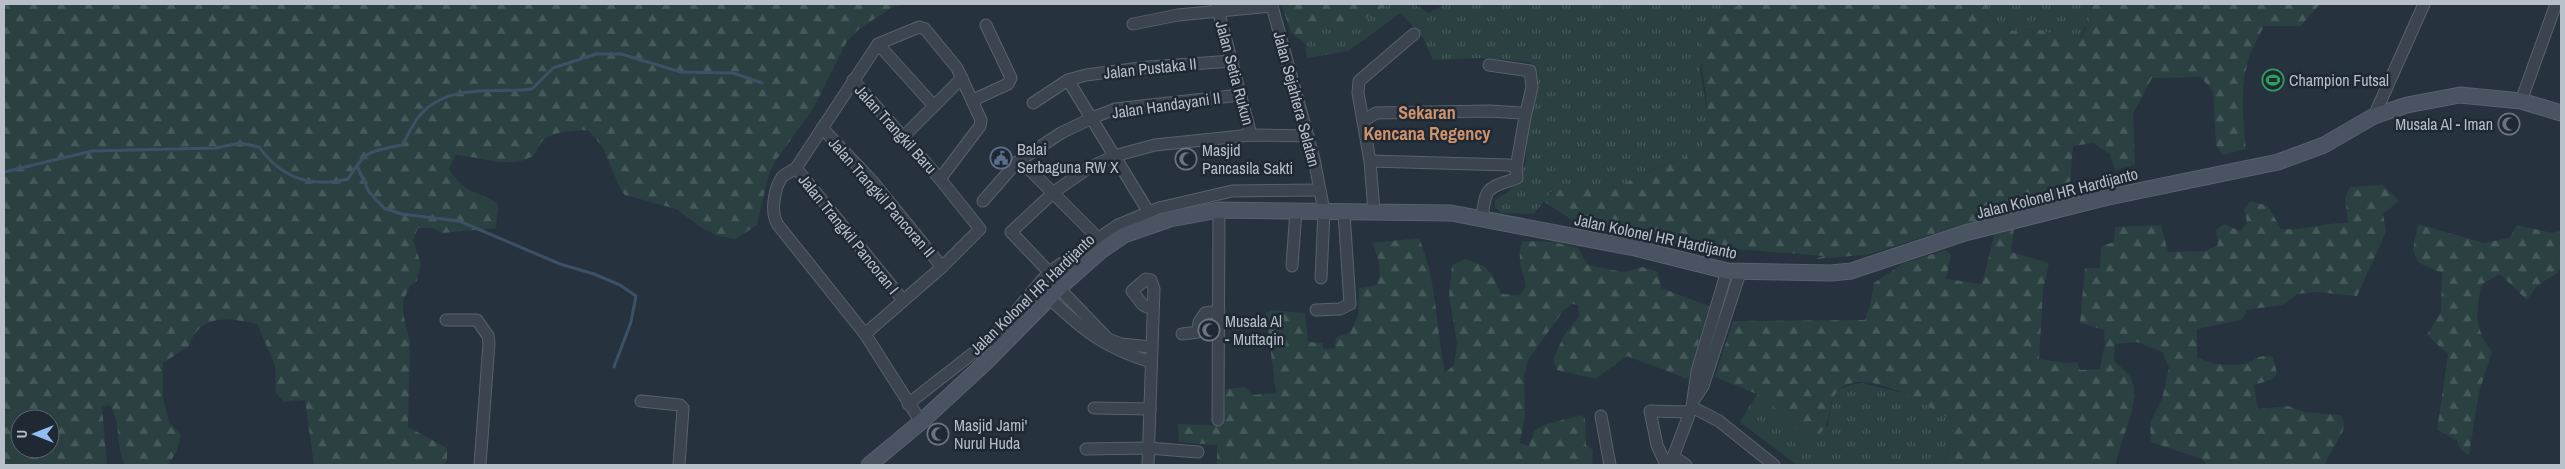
<svg xmlns="http://www.w3.org/2000/svg" width="2565" height="469" font-family="'Archivo Narrow',sans-serif">
  <defs>
    <pattern id="grass-tufts" width="24" height="20" patternUnits="userSpaceOnUse" patternTransform="scale(1.25)"><rect width="24" height="20" fill="#2a4041"/><path d="M3 7l-1-3M5 7V3M7 7l1-3M15 17l-1-3M17 17v-4M19 17l1-3" fill="none" stroke="#475a5b"/></pattern>
    <pattern id="forest-firs" width="22" height="20" patternUnits="userSpaceOnUse" patternTransform="scale(1.25)"><rect width="22" height="20" fill="#2a4041"/><path d="M5 1l3.5 6h-7zM16 11l3.5 6h-7z" fill="#475a5b"/></pattern>
  </defs>
  <rect width="100%" height="100%" fill="#27323f"/>
  <g fill="url(#grass-tufts)">
    <polygon points="1392,4 1414,4 1429,13 1445,4 1740,4 1726,13 1708,18 1700,69 1709,123 1707,140 1695,154 1645,173 1622,185 1606,189 1584,190 1576,187 1551,192 1534,214 1501,213 1495,207 1495,200 1509,191 1526,163 1527,112 1533,88 1531,62 1482,58 1433,60 1423,38 1401,13 1348,51 1307,58 1305,44 1313,31 1321,26"/>
    <polygon points="1988,4 2091,4 2090,23 2084,29 2079,42 2037,29 2011,31 1990,19"/>
    <path d="M1862,383L1911,395L1955,422L1944,465H1797L1740,422L1757,394L1776,408L1800,434L1828,425C1833,397 1831,387 1862,383Z"/>
  </g>
  <g fill="url(#forest-firs)" fill-rule="evenodd">
    <path d="M4,4H903L891,8L859,29L847,41L813,109L776,160L768,177L757,225L735,239L718,236L702,228L676,209L625,195L620,188L602,146L588,130C574,131 548,131 540,144C536,150 537,155 529,158C507,168 479,157 456,155L449,169C468,197 475,188 498,204L496,228L442,233L433,228H418L413,240L421,264L417,281L410,286L403,301L404,318L410,342L408,427L447,448V461L443,465H314L305,400L284,402L276,393L275,365L257,324C229,318 200,313 189,346L163,363V397L169,422L181,435L177,451L168,465H125C115,446 122,424 110,405L102,407L107,465H4ZM20,419H50V449H20Z"/>
    <path d="M1281,4H1392C1380,7 1371,17 1359,20C1331,29 1325,12 1305,44L1291,32Z"/>
    <path d="M1740,4H1988L1990,19L2011,31L2038,29L2079,42C2085,29 2093,19 2091,4H2320L2301,26H2264C2259,36 2253,46 2249,57C2240,87 2243,119 2246,149L2222,155L2216,145L2213,92L2201,77L2152,78L2133,114L2135,165L2115,170L2110,154L2093,143L2073,146L2069,197L1943,231L1860,257L1864,255L1812,259L1825,256L1685,245L1592,229L1575,222L1543,201L1558,187C1574,185 1588,190 1604,189C1620,188 1631,179 1646,173C1702,150 1714,156 1705,88C1701,62 1696,43 1708,18L1726,13Z"/>
    <path d="M2383,185L2399,201L2383,214L2386,232L2357,296L2316,292L2298,294L2282,305L2246,310L2245,315L2241,320L2197,329V357C2211,364 2227,367 2243,364C2256,362 2256,353 2273,357L2277,374L2270,380L2254,385L2258,409L2288,406L2304,412L2340,415L2344,422L2343,431L2324,465H2207L2202,459L2151,442L2150,423L2162,399L2169,367L2162,352L2137,342L2115,344L2114,361C2118,365 2124,369 2128,374C2146,396 2119,439 2116,465H1944L1955,422C1931,408 1864,363 1838,391C1824,406 1836,422 1815,438L1800,434L1776,408L1757,394L1715,377L1733,321L1865,320L1870,305L1874,283L1904,263L1946,250L1951,255L1946,279L1982,284L1995,232L2014,228L2011,252L2049,263L2043,290L2039,359L2065,363L2077,362L2080,370L2100,369L2105,343L2104,330L2080,323L2085,268H2100L2101,246L2114,242L2115,227L2161,225L2168,252L2205,251L2218,245L2216,230L2224,224L2240,231L2247,223L2244,209L2250,201L2268,206L2281,229C2304,231 2325,222 2348,223L2345,198L2350,187Z"/>
    <path d="M2418,224L2484,243L2509,238L2517,225L2552,233L2561,230V267L2557,273L2537,286L2527,300L2500,274L2482,284C2475,312 2474,328 2492,352L2479,392L2469,455L2461,450L2457,440L2437,430L2448,354L2427,335L2441,312L2442,273L2419,263L2413,250Z"/>
    <path d="M1419,238C1437,282 1436,327 1445,373L1454,365L1457,343L1449,296L1452,265L1465,259C1489,266 1492,272 1501,294L1520,295L1526,286C1522,272 1516,254 1523,241L1553,242L1578,248L1588,265L1623,272L1643,267L1658,272L1661,288L1709,306L1688,379L1627,356L1595,379L1557,370L1553,359L1565,334L1579,316L1578,305L1572,304L1564,310L1528,360L1524,377L1525,416L1520,443L1529,446L1535,430L1544,425L1582,415L1585,418L1586,445L1593,450L1592,465H1217V445L1179,442L1178,424L1223,426L1226,389L1245,387L1253,395L1276,393L1266,313L1271,310L1305,313L1308,342L1323,343V349L1335,348L1336,337L1350,333L1358,316L1359,288L1377,285C1383,270 1378,256 1372,243Z"/>
  </g>
  <g fill="none" stroke-linecap="round" stroke-linejoin="round">
    <g stroke="#3d5166" stroke-width="3">
      <polyline points="357,166 369,192 384,208 401,214 459,221 560,264 594,274 620,285 636,296 631,322 614,367"/>
      <path d="M4,172L92,151L216,148L240,143L259,147C281,178 311,188 348,179C367,148 370,152 402,145C408,136 413,123 420,115C450,82 492,94 532,89L553,68L596,54H621L681,72L733,73L762,83"/>
    </g>
    <g stroke="#58626c" stroke-width="13">
      <g id="street">
        <polyline points="1217,6 1251,135"/>
        <polyline points="1133,24 1178,15 1272,6 1314,159 1324,211 1321,278"/>
        <polyline points="878,44 934,106"/>
        <polyline points="1489,65 1530,71 1532,87 1525,117"/>
        <polyline points="853,80 940,179 980,229 942,267 865,334"/>
        <polyline points="1068,80 1148,211"/>
        <polyline points="973,100 1008,84 1011,78 986,25"/>
        <polyline points="2521,101 2556,4"/>
        <polyline points="1033,103 1068,80 1086,75 1148,67 1233,61"/>
        <polyline points="2374,116 2424,4"/>
        <polyline points="1363,121 1376,113 1489,111 1522,113 1525,117 1516,168"/>
        <polyline points="822,128 874,183 942,267"/>
        <polyline points="904,136 962,78"/>
        <polyline points="1020,160 1097,237"/>
        <polyline points="1370,161 1358,93 1359,81 1414,34"/>
        <polyline points="796,168 903,300"/>
        <polyline points="983,201 1017,162 1061,133 1092,118 1115,109 1240,95"/>
        <path d="M1374,212L1370,161L1509,165L1516,168L1517,178C1487,189 1486,185 1482,218"/>
        <polyline points="1292,266 1296,210"/>
        <polyline points="1049,272 1011,232 1054,192 1087,169 1114,156 1155,145 1251,135 1308,136"/>
        <polyline points="1059,288 1108,339 1121,344 1151,347"/>
        <path d="M1049,298C1084,331 1105,348 1151,362"/>
        <polyline points="1316,310 1340,309 1350,304 1344,213"/>
        <polyline points="446,320 477,320 488,336 489,343 480,465"/>
        <polyline points="1182,334 1198,332 1199,322 1205,313 1219,311"/>
        <polyline points="1695,398 1703,386 1740,273"/>
        <polyline points="641,401 680,405 683,408 679,465"/>
        <polyline points="908,404 995,336 1049,272 1118,225 1159,208 1232,191 1320,190"/>
        <polyline points="1692,407 1719,421 1774,465"/>
        <polyline points="1094,408 1150,409"/>
        <polyline points="1601,416 1610,465"/>
        <polyline points="1218,420 1219,210"/>
        <path d="M921,422L865,334L778,225C770,213 774,189 782,177C785,174 792,171 796,168L878,44L919,27L925,29L957,68L981,120L980,126L940,179"/>
        <polyline points="1086,449 1148,448 1198,452"/>
        <polyline points="1673,456 1686,465"/>
        <polyline points="1148,465 1154,289 1151,280 1146,279 1132,291 1143,305 1152,309"/>
        <polyline points="1666,465 1657,445 1650,411 1689,412"/>
        <polyline points="1670,465 1692,407 1697,371 1727,271"/>
      </g>
    </g>
    <g stroke="#58626c" stroke-width="17">
      <polyline id="secondary" points="869,465 921,422 986,362 1059,288 1102,250 1124,235 1170,219 1219,210 1451,213 1635,248 1727,271 1831,273 1851,271 1965,233 2104,198 2278,162 2324,145 2374,116 2407,105 2460,95 2521,101 2561,113"/>
    </g>
    <use href="#street" stroke="#3b444f" stroke-width="11"/>
    <use href="#secondary" stroke="#495361" stroke-width="15"/>
  </g>
  <defs>
    <g id="stadium-ring" transform="scale(1.125)"><circle r="9.5" fill="#1f2934" stroke="#2e9e5b" stroke-width="1.5"/><path d="M0-5a6.5 5 0 1 0 0 10a6.5 5 0 1 0 0-10ZM-3.5-1.8h7v3.6h-7Z" fill="#2e9e5b"/></g>
    <g id="mosque-ring" transform="scale(1.125)"><circle r="9.5" fill="#1f2934" stroke="#6b7280" stroke-width="1.5"/><path d="M3.5-4.9A6 6 0 1 0 3.5 4.9A5 5 0 1 1 3.5-4.9Z" fill="#6b7280"/></g>
    <g id="civic-ring" transform="scale(1.125)"><circle r="9.5" fill="#1f2934" stroke="#5c6f8a" stroke-width="1.5"/><path d="M-.6-6.5H3V-4.5H.6V-3L4-1V1h2V6H-6V1h2V-1L-.6-3ZM-1.2 2.5V6h2.4V2.5Z" fill="#5c6f8a"/></g>
  </defs>
  <g fill-rule="evenodd">
    <use href="#stadium-ring" x="2273" y="80"/>
    <use href="#mosque-ring" x="2509" y="124"/>
    <use href="#civic-ring" x="1001" y="158"/>
    <use href="#mosque-ring" x="1186" y="159"/>
    <use href="#mosque-ring" x="1209" y="330"/>
    <use href="#mosque-ring" x="938" y="434"/>
  </g>
  <g text-anchor="middle" stroke-width="5" stroke-linejoin="round" paint-order="stroke">
    <g font-size="16" fill="#b7bfc9" stroke="#1f2934">
      <text transform="translate(1150 68) rotate(-6)" y="6">Jalan Pustaka II</text>
      <text transform="translate(1235 73) rotate(75)" y="6">Jalan Setia Rukun</text>
      <text transform="translate(1297 99) rotate(75)" y="6">Jalan Sejahtera Selatan</text>
      <text transform="translate(1166 105) rotate(-8)" y="6">Jalan Handayani II</text>
      <text transform="translate(896 129) rotate(48)" y="6">Jalan Trangkil Baru</text>
      <text transform="translate(2057 193) rotate(-14)" y="6">Jalan Kolonel HR Hardijanto</text>
      <text transform="translate(882 197) rotate(49)" y="6">Jalan Trangkil Pancoran II</text>
      <text transform="translate(849 234) rotate(51)" y="6">Jalan Trangkil Pancoran I</text>
      <text transform="translate(1656 236) rotate(12)" y="6">Jalan Kolonel HR Hardijanto</text>
      <text transform="translate(1032 294) rotate(-44)" y="6">Jalan Kolonel HR Hardijanto</text>
    </g>
    <g font-size="16" fill="#b7bfc9" stroke="#1f2934" text-anchor="start">
      <text x="2289" y="86">Champion Futsal</text>
      <text x="2493" y="130" text-anchor="end">Musala Al - Iman</text>
      <text x="1017" y="155">Balai<tspan x="1017" dy="18">Serbaguna RW X</tspan></text>
      <text x="1202" y="156">Masjid<tspan x="1202" dy="18">Pancasila Sakti</tspan></text>
      <text x="1225" y="327">Musala Al<tspan x="1225" dy="18">- Muttaqin</tspan></text>
      <text x="954" y="431">Masjid Jami'<tspan x="954" dy="18">Nurul Huda</tspan></text>
    </g>
    <g font-size="18" font-weight="bold" fill="#d0926b" stroke="#1f2934">
      <text x="1427" y="119">Sekaran<tspan x="1427" dy="21">Kencana Regency</tspan></text>
    </g>
  </g>
  <rect width="2565" height="469" fill="none" stroke="#b7bfc9" stroke-width="10"/>
  <g transform="translate(35 434) rotate(270)"><circle r="24" fill="#1f2934" stroke="#5c6570"/>
  <path d="M0-4L9 19L0 12L-9 19Z" fill="#93bcf3"/>
  <text y="-8" font-size="14" font-weight="bold" text-anchor="middle" fill="#b7bfc9">U</text>
  </g>
</svg>
